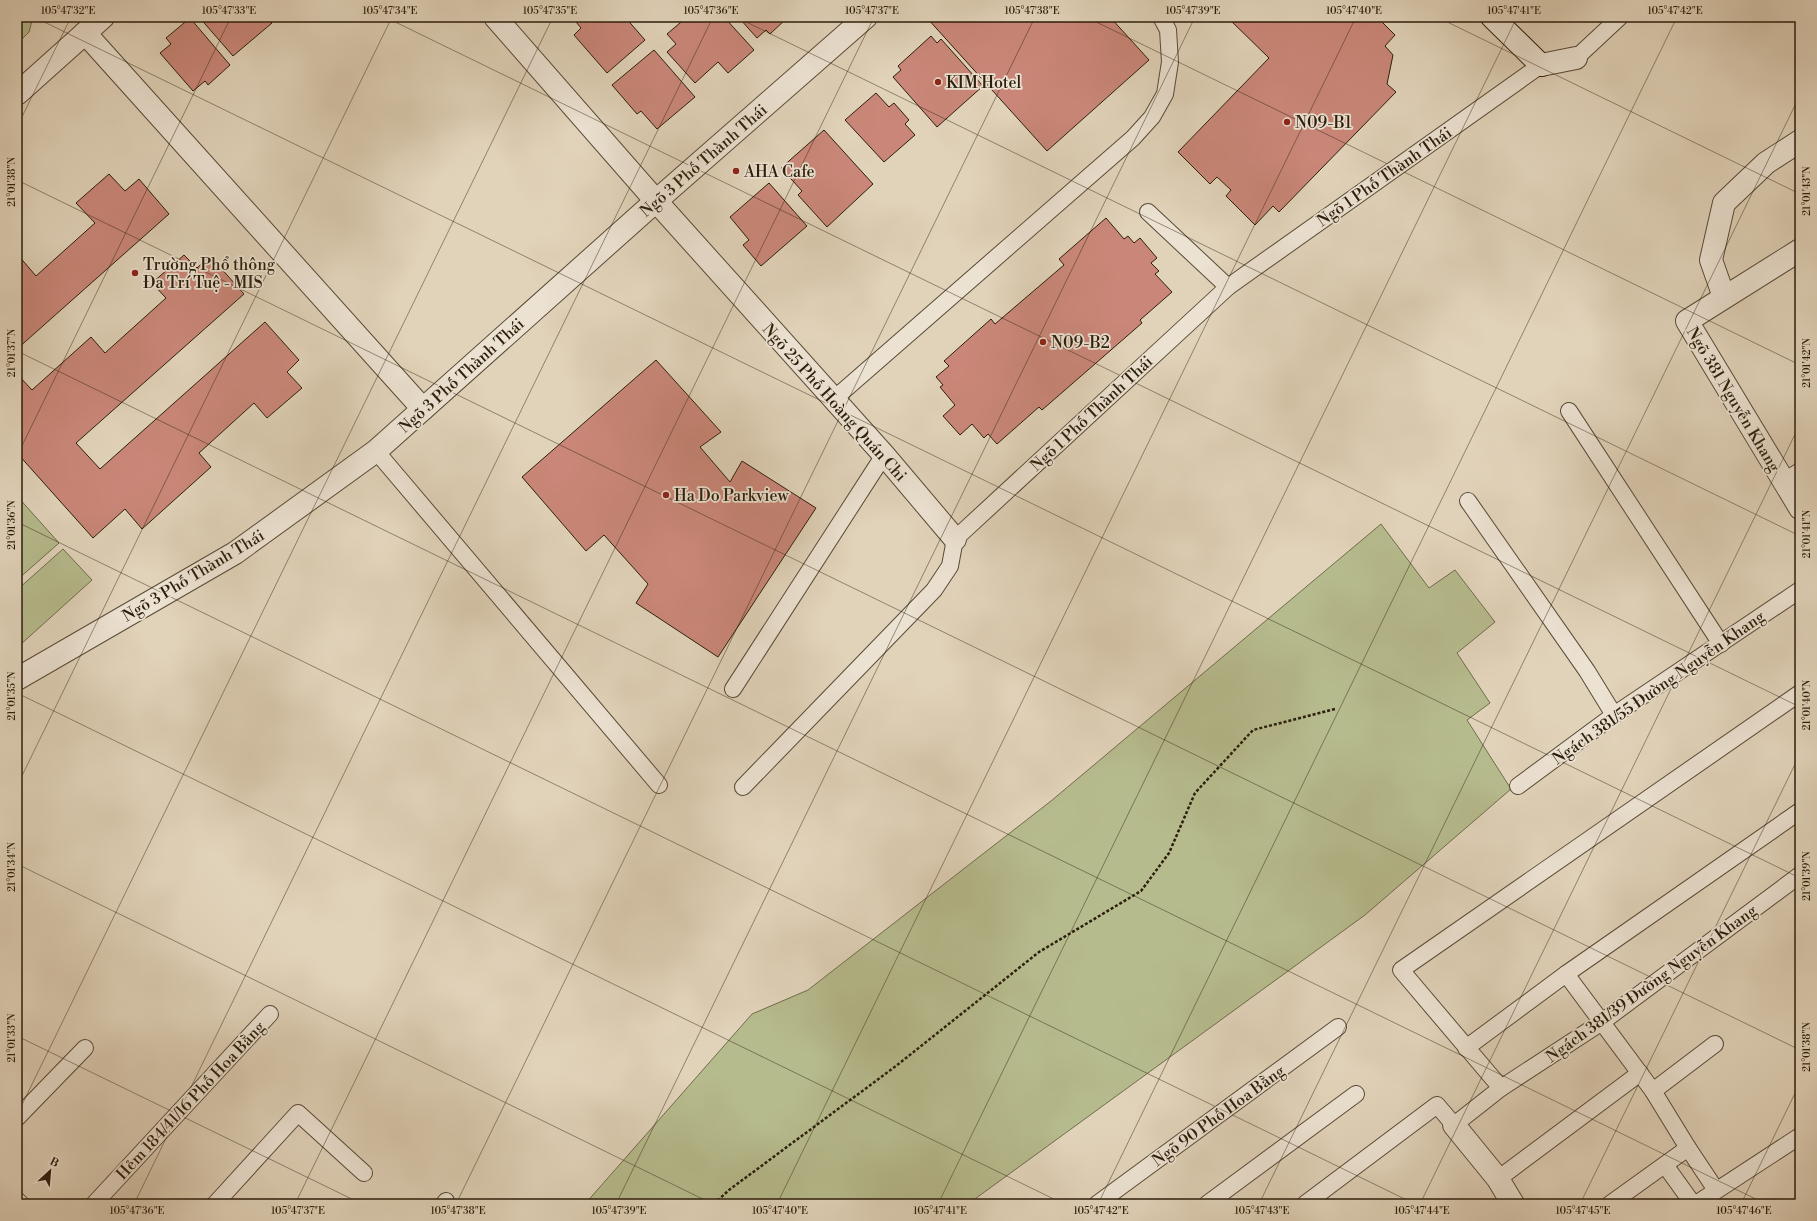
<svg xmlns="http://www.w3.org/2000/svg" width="1817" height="1221" font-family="'Libre Bodoni',serif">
  <rect width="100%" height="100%" fill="#e1d3ba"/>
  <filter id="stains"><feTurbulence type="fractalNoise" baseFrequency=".005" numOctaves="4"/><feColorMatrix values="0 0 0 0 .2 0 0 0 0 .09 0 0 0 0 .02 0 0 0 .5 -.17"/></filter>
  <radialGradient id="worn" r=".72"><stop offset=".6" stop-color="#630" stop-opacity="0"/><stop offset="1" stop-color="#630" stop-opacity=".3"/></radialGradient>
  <g fill="#b6bb8d" stroke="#706c4c">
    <polygon points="17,17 33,17 29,32 17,44"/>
    <polygon points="17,496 59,543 17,580"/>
    <polygon points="1381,524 1429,588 1455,570 1495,622 1457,653 1490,703 1467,720 1511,789 1365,915 968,1204 585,1204 752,1014 808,990 1051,801"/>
    <polygon points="63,549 92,580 20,645 17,642 17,590"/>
  </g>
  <g fill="#ca8779" stroke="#2b1e0b">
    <polygon points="199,17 266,17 272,23 233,56"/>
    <polygon points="572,17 625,17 645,40 607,73 574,35 581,28"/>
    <polygon points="687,17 724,17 754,50 728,73 718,62 695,83 667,52 676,44 667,34"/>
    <polygon points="732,17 784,17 786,19 770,34 766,30 757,38 740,19 737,22"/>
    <polygon points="1110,17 1149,60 1047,151 927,18"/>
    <polygon points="1227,17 1377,17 1395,35 1385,46 1393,55 1387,84 1396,92 1279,212 1273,206 1255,225 1226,196 1231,190 1217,177 1210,184 1178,152 1269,58"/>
    <polygon points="190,18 230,65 208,85 205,81 193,91 160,53 171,44 166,38"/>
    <polygon points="931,36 937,43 941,39 983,86 937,127 893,77 901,70 898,66"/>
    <polygon points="654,50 695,97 657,129 641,111 637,114 612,85"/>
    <polygon points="876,93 889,107 894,103 909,120 905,124 915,135 884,162 845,120"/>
    <polygon points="824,130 873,184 827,227 798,195 802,191 781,168"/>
    <polygon points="109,174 125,191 139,179 169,214 17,349 17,256 18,255 36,276 95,223 76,203"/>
    <polygon points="769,183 807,226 761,266 743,245 749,240 730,217"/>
    <polygon points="1106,218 1124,239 1128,236 1134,243 1140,238 1157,258 1151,263 1159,271 1155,274 1172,292 1140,320 1142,323 1042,410 1039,407 997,444 988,434 984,438 972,424 960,435 943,416 955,405 940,387 943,385 936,377 949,366 944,361 991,319 995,324 1064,265 1059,259"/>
    <polygon points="184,255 197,268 210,256 244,294 76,443 100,469 265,322 299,360 287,372 302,388 267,418 254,403 199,453 211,467 142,529 125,509 93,538 17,453 17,374 32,390 91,337 105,353 166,298 152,283"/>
    <polygon points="656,360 721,432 700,447 730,482 742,461 816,508 718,657 636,603 648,584 604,535 586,551 522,477"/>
  </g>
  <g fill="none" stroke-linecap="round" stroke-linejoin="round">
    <g stroke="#584b37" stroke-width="18">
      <g id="lane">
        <polyline points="1576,58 1620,17"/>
        <polyline points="1148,212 1228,287 1541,65"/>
        <polyline points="834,399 1133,138 1152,117 1165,94 1170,62 1168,30 1161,17"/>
        <polyline points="1569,411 1721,644"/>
        <polyline points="376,451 659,785"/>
        <polyline points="1783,482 1800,471"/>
        <polyline points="1468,501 1587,671 1614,715"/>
        <polyline points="733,689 884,455"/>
        <polyline points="1518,786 1614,715 1800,590"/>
        <polyline points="743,787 934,590 950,566 955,539 1228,287"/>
        <polyline points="1566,974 1653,1091 1688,1148 1716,1190"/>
        <polyline points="1466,1048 1566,974 1800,811"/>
        <polyline points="1501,1088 1602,1022 1800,875"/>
        <polyline points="1653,1091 1715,1044"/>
        <polyline points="17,1118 85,1048"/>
        <polyline points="1665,1165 1693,1204"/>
        <polyline points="1498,1179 1640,1073"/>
        <polyline points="17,1200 21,1204"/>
        <polyline points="94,1204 270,1014"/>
        <polyline points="215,1204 298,1113 364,1173"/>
        <polyline points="444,1204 446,1201"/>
        <polyline points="1097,1204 1338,1027"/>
        <polyline points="1207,1204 1356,1094"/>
        <polyline points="1305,1204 1437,1105 1454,1125 1501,1088 1401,970 1800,693"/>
        <polyline points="1610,1204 1688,1148"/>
        <polyline points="1696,1204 1800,1136"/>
      </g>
    </g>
    <g stroke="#584b37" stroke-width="24">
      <g id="street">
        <polyline points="495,17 656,201 884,455 955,539"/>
        <polyline points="85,33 423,409"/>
        <polyline points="1541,65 1576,58"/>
        <polyline points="17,94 103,17"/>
        <polyline points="1800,250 1687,321 1800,508"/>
        <polyline points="1724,297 1711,260 1724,203 1766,163 1800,141"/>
        <polyline points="17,679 235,553 376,451 656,201 866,17"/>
        <polyline points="1454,1125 1498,1179 1513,1204"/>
      </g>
    </g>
    <g stroke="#2b1e0b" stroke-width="24">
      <polyline id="secondary" points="1492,17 1541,65"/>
    </g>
    <polyline stroke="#2b1e0b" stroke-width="2.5" stroke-dasharray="3 2" stroke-linecap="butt" points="714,1204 729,1190 896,1066 1039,952 1141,891 1169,853 1195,793 1253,730 1335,709"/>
    <use href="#lane" stroke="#ece2d2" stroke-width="16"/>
    <use href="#street" stroke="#ece2d2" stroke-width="22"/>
    <use href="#secondary" stroke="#ece2d2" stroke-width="22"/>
  </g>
  <path fill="none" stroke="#2b1e0b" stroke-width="1" stroke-opacity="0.45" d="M34,17L1800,878M385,17L1800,707M736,17L1800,536M1086,17L1800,365M1437,17L1800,194M1788,17L1800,23M17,127L71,17M17,180L1800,1050M17,351L1766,1204M17,456L231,17M17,522L1415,1204M17,693L1064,1204M17,786L392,17M17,864L713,1204M17,1036L362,1204M17,1115L553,17M134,1204L713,17M295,1204L874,17M456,1204L1035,17M616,1204L1195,17M777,1204L1356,17M938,1204L1517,17M1098,1204L1677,17M1259,1204L1800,95M1420,1204L1800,424M1580,1204L1800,754M1741,1204L1800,1083"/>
  <g fill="#8f2418" stroke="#ece2d2" stroke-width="1.5">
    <circle cx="938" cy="82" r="4"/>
    <circle cx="1287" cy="122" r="4"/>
    <circle cx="736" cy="171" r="4"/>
    <circle cx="135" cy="273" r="4"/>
    <circle cx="1043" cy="342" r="4"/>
    <circle cx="666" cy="495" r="4"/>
  </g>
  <g text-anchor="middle" stroke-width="3.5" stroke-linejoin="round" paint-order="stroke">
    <g font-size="16" fill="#2b1e0b" stroke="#ece2d2" text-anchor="start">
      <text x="946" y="88">KIM Hotel</text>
      <text x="1295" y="128">N09-B1</text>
      <text x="744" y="177">AHA Cafe</text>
      <text x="143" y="270">Trường Phổ thông<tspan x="143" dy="18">Đa Trí Tuệ - MIS</tspan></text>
      <text x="1051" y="348">N09-B2</text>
      <text x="674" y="501">Ha Do Parkview</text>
    </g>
    <g font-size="16" fill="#2b1e0b" stroke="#ece2d2">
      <text transform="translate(703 160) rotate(-41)" y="6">Ngõ 3 Phố Thành Thái</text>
      <text transform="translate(1384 176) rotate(-35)" y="6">Ngõ 1 Phố Thành Thái</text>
      <text transform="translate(461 375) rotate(-42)" y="6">Ngõ 3 Phố Thành Thái</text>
      <text transform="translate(1734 399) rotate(59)" y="6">Ngõ 381 Nguyễn Khang</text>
      <text transform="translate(835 402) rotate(48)" y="6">Ngõ 25 Phố Hoàng Quán Chi</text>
      <text transform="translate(1091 413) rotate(-43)" y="6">Ngõ 1 Phố Thành Thái</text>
      <text transform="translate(193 575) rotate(-31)" y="6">Ngõ 3 Phố Thành Thái</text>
      <text transform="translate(1658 687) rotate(-35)" y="6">Ngách 381/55 Đường Nguyễn Khang</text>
      <text transform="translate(1651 983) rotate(-36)" y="6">Ngách 381/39 Đường Nguyễn Khang</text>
      <text transform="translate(190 1100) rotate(-47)" y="6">Hẻm 184/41/16 Phố Hoa Bằng</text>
      <text transform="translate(1218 1115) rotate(-36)" y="6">Ngõ 90 Phố Hoa Bằng</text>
    </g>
  </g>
  <rect width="1817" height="1221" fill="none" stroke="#e1d3ba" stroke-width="44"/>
  <g transform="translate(50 1171) rotate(26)" stroke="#ece2d2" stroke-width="3" paint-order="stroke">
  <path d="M0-3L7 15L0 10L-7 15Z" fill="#2b1e0b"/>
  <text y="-6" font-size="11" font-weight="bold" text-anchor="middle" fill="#2b1e0b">B</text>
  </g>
  <rect x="22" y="22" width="1773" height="1177" fill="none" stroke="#2b1e0b" stroke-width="1.5"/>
  <g font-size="10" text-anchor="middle" fill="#2b1e0b">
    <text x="68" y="14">105°47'32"E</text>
    <text x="229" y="14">105°47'33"E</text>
    <text x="390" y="14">105°47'34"E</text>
    <text x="550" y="14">105°47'35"E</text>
    <text x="711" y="14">105°47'36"E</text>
    <text x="872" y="14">105°47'37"E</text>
    <text x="1032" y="14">105°47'38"E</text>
    <text x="1193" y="14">105°47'39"E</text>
    <text x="1354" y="14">105°47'40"E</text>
    <text x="1514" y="14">105°47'41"E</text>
    <text x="1675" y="14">105°47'42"E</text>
    <text transform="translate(11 182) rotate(-90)" y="4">21°01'38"N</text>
    <text transform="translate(1806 191) rotate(-90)" y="4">21°01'43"N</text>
    <text transform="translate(11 353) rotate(-90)" y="4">21°01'37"N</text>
    <text transform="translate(1806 363) rotate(-90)" y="4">21°01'42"N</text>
    <text transform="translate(11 525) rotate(-90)" y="4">21°01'36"N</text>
    <text transform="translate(1806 534) rotate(-90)" y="4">21°01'41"N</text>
    <text transform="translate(11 696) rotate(-90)" y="4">21°01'35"N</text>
    <text transform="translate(1806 705) rotate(-90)" y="4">21°01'40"N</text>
    <text transform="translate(11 867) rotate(-90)" y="4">21°01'34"N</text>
    <text transform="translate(1806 876) rotate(-90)" y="4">21°01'39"N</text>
    <text transform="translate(11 1038) rotate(-90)" y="4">21°01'33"N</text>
    <text transform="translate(1806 1047) rotate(-90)" y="4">21°01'38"N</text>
    <text x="137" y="1214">105°47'36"E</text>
    <text x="298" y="1214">105°47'37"E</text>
    <text x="458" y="1214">105°47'38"E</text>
    <text x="619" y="1214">105°47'39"E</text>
    <text x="780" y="1214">105°47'40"E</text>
    <text x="940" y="1214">105°47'41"E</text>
    <text x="1101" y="1214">105°47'42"E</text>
    <text x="1262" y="1214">105°47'43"E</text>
    <text x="1422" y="1214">105°47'44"E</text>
    <text x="1583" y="1214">105°47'45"E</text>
    <text x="1744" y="1214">105°47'46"E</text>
  </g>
  <rect width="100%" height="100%" filter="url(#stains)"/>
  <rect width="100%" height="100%" fill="url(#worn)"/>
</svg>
